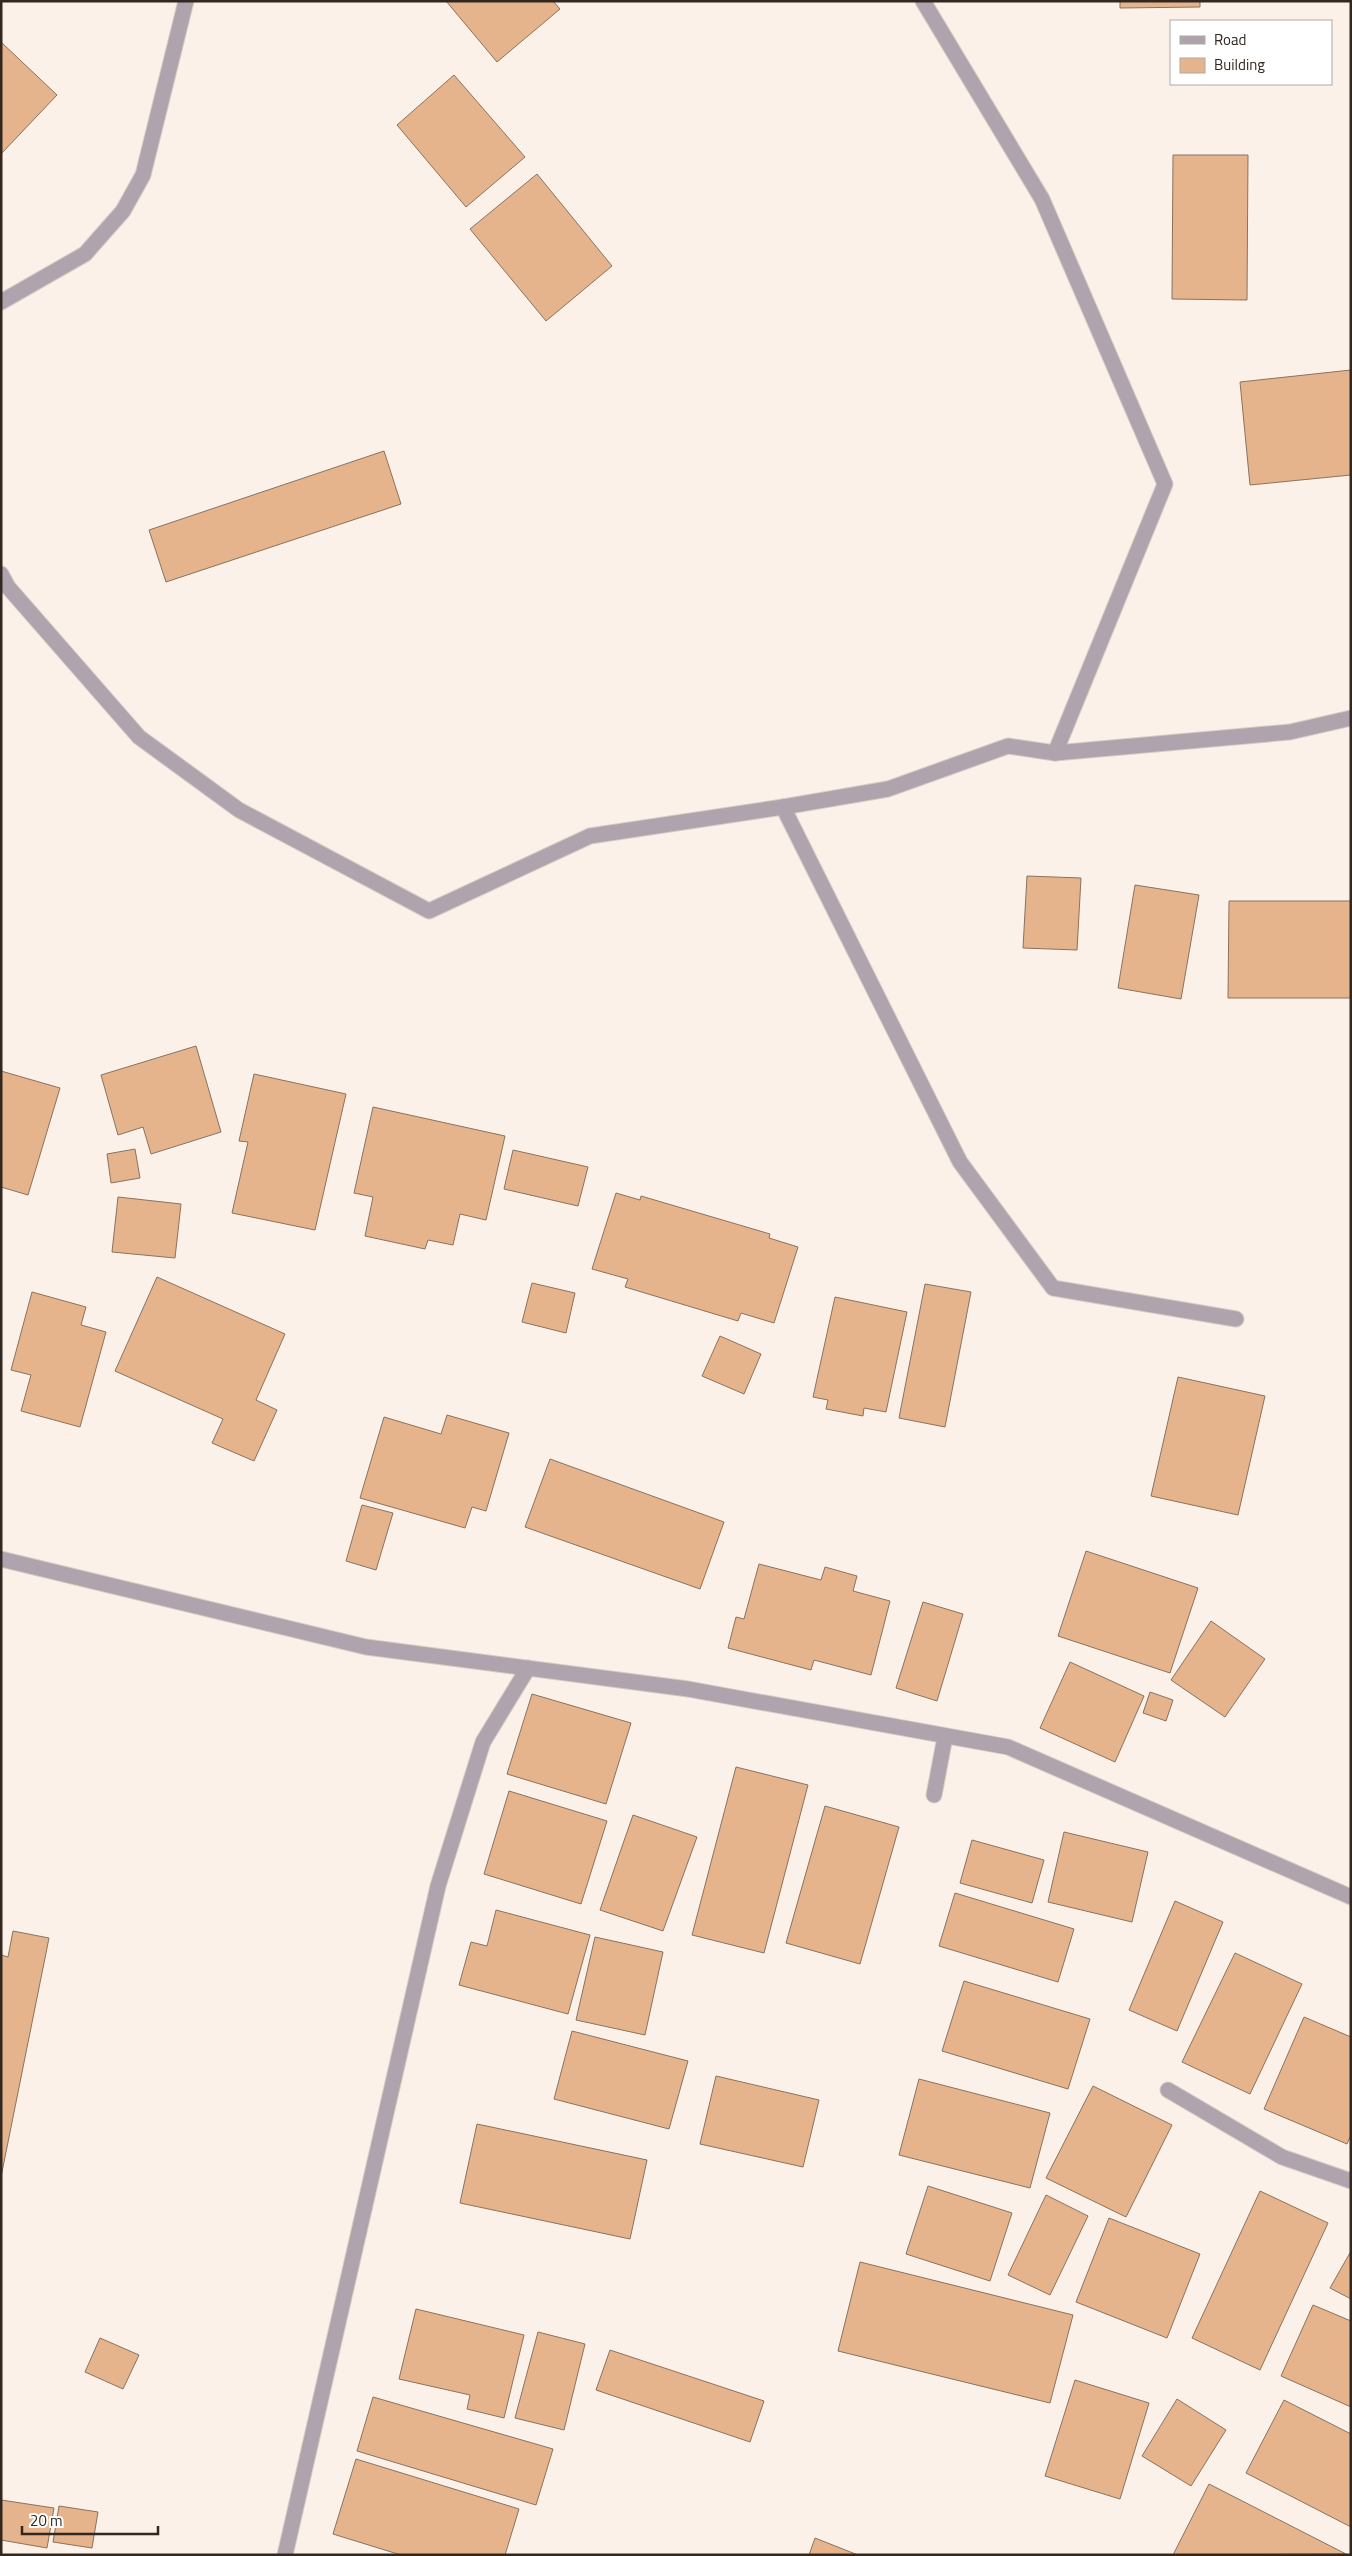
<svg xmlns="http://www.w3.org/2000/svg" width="1352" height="2556" font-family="'Titillium Web',sans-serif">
  <rect width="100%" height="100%" fill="#fcf1e8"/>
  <g fill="#e6b48c" stroke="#8a725e">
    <polygon points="446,1 553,1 560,9 497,62"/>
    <polygon points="1120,1 1200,1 1200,7 1120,8"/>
    <polygon points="1,42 57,95 1,154"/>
    <polygon points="454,75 525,157 466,207 397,125"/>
    <polygon points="1173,155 1248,155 1247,300 1172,299"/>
    <polygon points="537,174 612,266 546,321 470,229"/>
    <polygon points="1351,370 1351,475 1250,485 1240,382"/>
    <polygon points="384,451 401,504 166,582 149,530"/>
    <polygon points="1027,876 1081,878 1077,950 1023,948"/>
    <polygon points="1135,885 1199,895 1181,999 1118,988"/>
    <polygon points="1229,901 1351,901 1351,998 1228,998"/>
    <polygon points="196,1046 221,1132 151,1154 143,1127 118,1135 101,1075"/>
    <polygon points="1,1071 60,1088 28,1195 1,1187"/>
    <polygon points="254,1074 346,1094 315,1230 232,1213 248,1142 239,1141"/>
    <polygon points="373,1107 505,1136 486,1220 460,1214 453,1245 428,1240 425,1249 365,1236 373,1197 354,1193"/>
    <polygon points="135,1149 140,1178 111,1183 107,1154"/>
    <polygon points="513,1150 588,1167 578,1206 504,1189"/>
    <polygon points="616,1193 640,1200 641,1196 770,1234 769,1238 798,1247 774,1323 741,1313 738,1321 625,1287 628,1279 592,1269"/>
    <polygon points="118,1197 181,1204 175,1258 112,1252"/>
    <polygon points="157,1277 285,1334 256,1400 277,1410 254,1461 212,1443 223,1419 115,1371"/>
    <polygon points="532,1283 575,1293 566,1333 522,1322"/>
    <polygon points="925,1284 971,1292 945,1427 899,1418"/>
    <polygon points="32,1292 86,1307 81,1325 106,1332 80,1427 21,1411 31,1375 11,1370"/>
    <polygon points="835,1297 907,1312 886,1412 864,1408 863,1416 826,1409 828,1400 813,1397"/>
    <polygon points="720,1336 761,1354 744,1394 702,1376"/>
    <polygon points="1178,1377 1265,1396 1238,1515 1151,1496"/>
    <polygon points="447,1415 509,1433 486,1511 472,1507 465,1528 360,1498 384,1417 441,1434"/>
    <polygon points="550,1459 724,1522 700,1589 525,1527"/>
    <polygon points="362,1505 393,1513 376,1570 346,1561"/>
    <polygon points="1086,1551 1198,1588 1170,1673 1058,1636"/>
    <polygon points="759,1564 821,1580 825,1567 857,1576 853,1591 890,1601 871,1675 814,1660 811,1670 728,1648 736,1617 744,1619"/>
    <polygon points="923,1602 963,1614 937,1701 896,1688"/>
    <polygon points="1211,1621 1265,1659 1225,1717 1171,1680"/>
    <polygon points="1070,1662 1144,1696 1115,1762 1040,1728"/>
    <polygon points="1150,1692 1173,1700 1166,1721 1143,1713"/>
    <polygon points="532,1694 631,1723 606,1804 507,1774"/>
    <polygon points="736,1767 808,1785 764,1953 692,1935"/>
    <polygon points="509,1791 607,1821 581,1904 484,1874"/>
    <polygon points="825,1806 899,1827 860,1964 786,1943"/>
    <polygon points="633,1815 697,1837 663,1931 600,1910"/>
    <polygon points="1064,1832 1148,1852 1132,1922 1048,1902"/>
    <polygon points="972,1840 1044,1860 1032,1903 960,1883"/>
    <polygon points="955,1893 1074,1929 1058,1982 939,1946"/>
    <polygon points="1175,1901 1223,1922 1177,2031 1129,2010"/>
    <polygon points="496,1910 590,1935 568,2014 459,1985 471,1942 487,1946"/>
    <polygon points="13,1931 49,1938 1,2177 1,1955 8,1957"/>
    <polygon points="595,1937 663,1952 645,2035 576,2020"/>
    <polygon points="1235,1953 1302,1984 1250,2094 1182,2062"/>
    <polygon points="964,1981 1090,2019 1068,2089 942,2051"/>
    <polygon points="1304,2017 1351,2037 1351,2135 1347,2144 1264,2109"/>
    <polygon points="572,2031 688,2061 669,2129 554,2099"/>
    <polygon points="716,2076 819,2100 803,2167 700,2144"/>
    <polygon points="919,2079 1050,2113 1030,2188 899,2155"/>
    <polygon points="1093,2086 1172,2125 1126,2217 1046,2178"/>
    <polygon points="477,2124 647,2160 630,2239 460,2203"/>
    <polygon points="928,2186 1012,2213 990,2281 906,2254"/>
    <polygon points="1260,2191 1328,2223 1260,2370 1192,2338"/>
    <polygon points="1046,2195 1088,2216 1050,2295 1008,2275"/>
    <polygon points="1109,2218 1200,2254 1167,2338 1076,2302"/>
    <polygon points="1351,2251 1351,2299 1330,2288"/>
    <polygon points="860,2262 1073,2315 1050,2403 838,2351"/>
    <polygon points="1313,2305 1351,2321 1351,2407 1281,2376"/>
    <polygon points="416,2309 524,2335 504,2418 467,2409 470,2395 399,2379"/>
    <polygon points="538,2332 585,2344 564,2430 515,2418"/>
    <polygon points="100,2338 139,2355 123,2389 85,2372"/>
    <polygon points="610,2350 764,2401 750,2442 596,2390"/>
    <polygon points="1075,2380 1149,2403 1120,2499 1045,2476"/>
    <polygon points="373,2397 553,2449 536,2505 357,2451"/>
    <polygon points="1177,2399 1226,2430 1191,2486 1142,2456"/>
    <polygon points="1284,2400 1351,2434 1351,2527 1246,2473"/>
    <polygon points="356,2459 519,2509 505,2555 401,2555 333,2534"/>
    <polygon points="1209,2484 1346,2554 1173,2555"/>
    <polygon points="1,2500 54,2508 47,2548 1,2540"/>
    <polygon points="59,2506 98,2512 92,2548 53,2542"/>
    <polygon points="815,2538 858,2555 809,2555"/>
  </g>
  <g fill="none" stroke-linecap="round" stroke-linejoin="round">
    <g stroke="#d8cdc4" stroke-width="17">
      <g id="street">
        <polyline points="923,1 1042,199 1165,484 1055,753"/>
        <polyline points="1,302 85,254 123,211 143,175 186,1"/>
        <polyline points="1,574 8,587 139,737 239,810 429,911 590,836 783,807 888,789 1008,746 1055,753 1290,732 1351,718"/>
        <polyline points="783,807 960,1162 1053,1288 1236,1319"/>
        <polyline points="1,1559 366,1647 688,1689 1008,1747 1351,1897"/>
        <polyline points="934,1795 945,1737"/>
        <polyline points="1168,2090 1282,2157 1351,2181"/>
        <polyline points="285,2555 438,1886 483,1742 528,1668"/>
      </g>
    </g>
    <use href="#street" stroke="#afa4ae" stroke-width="15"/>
  </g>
  <rect width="1352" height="2556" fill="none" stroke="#322820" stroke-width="5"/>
  <rect x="1170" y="20" width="162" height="65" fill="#ffffff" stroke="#ada9a6"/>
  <rect x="1180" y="36" width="25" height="8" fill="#afa4ae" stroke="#ada9a6"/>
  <text x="1214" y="45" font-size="15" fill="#322820">Road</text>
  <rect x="1180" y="58" width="25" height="15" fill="#e6b48c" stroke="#ada9a6"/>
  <text x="1214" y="70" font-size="15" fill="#322820">Building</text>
  <path d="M22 2526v8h136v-8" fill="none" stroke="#322820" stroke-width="2.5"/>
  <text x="30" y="2526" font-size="15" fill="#322820" stroke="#ffffff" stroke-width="4" paint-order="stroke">20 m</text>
</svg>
